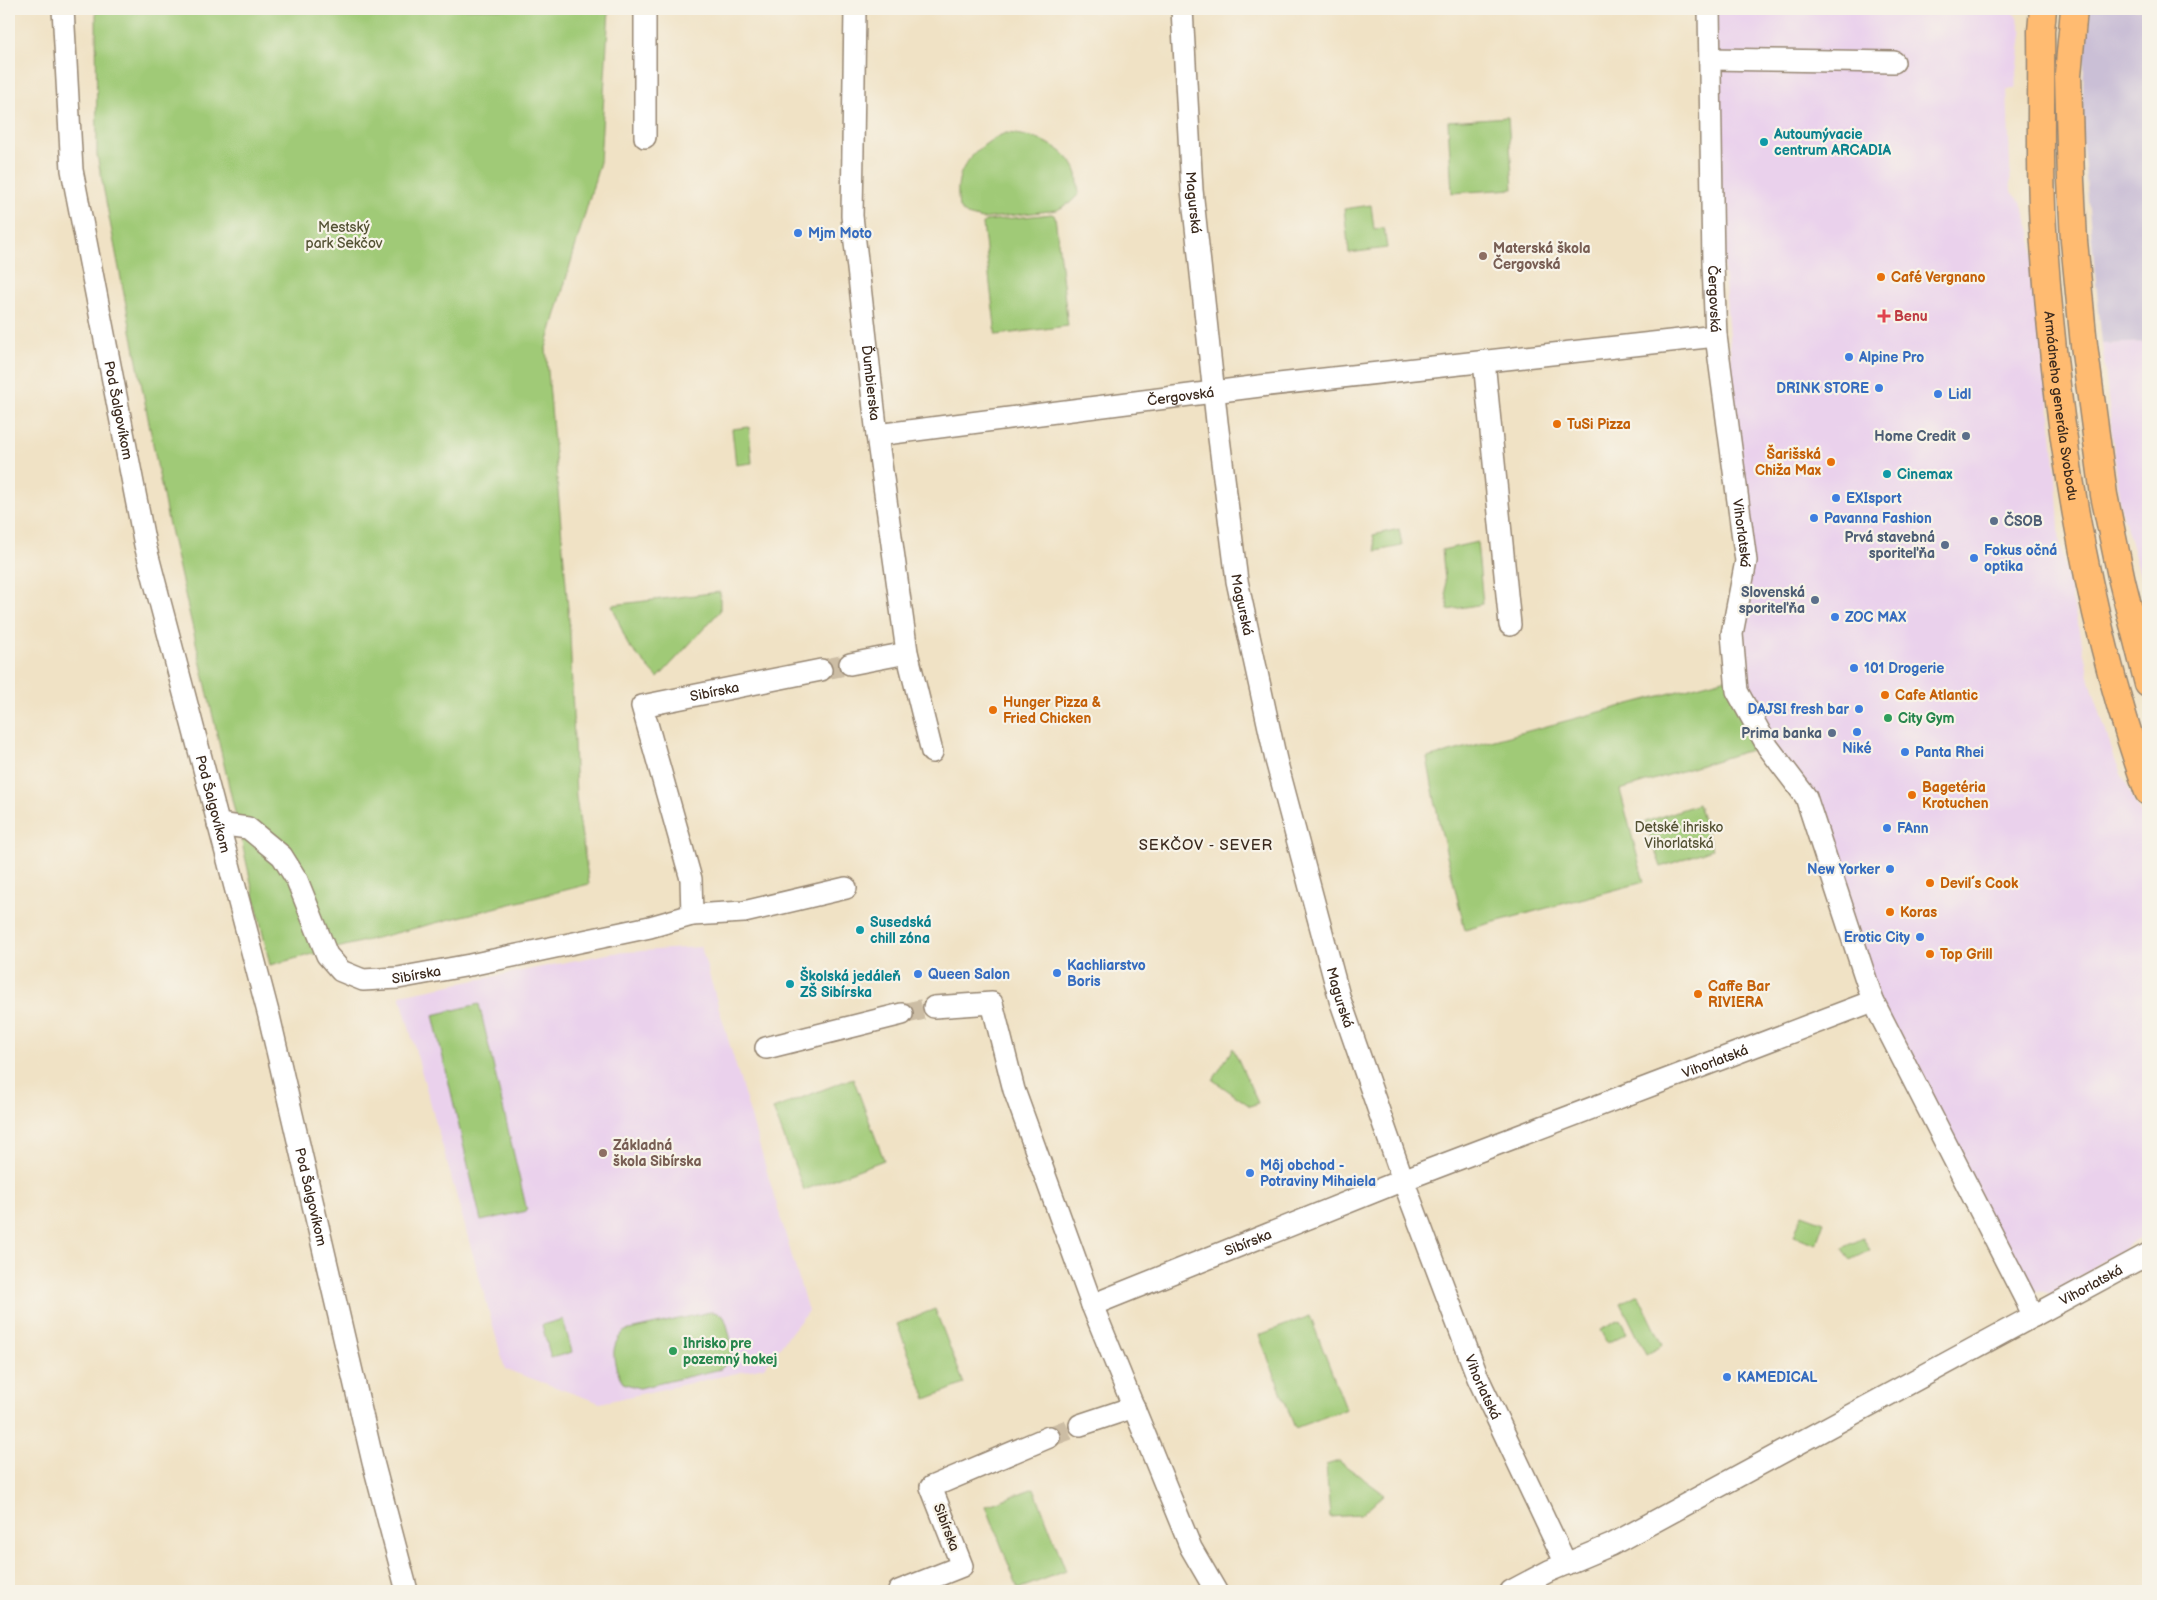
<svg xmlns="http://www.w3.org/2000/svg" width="2157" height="1600" font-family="'Balsamiq Sans',sans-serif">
  <rect width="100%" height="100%" fill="#f7f3e8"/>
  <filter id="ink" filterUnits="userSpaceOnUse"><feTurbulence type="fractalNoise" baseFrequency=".02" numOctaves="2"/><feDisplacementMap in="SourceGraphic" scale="10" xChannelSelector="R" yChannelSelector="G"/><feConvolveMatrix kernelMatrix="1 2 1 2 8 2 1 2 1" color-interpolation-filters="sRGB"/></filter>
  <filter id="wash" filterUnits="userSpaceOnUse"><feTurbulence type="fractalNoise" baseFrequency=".0096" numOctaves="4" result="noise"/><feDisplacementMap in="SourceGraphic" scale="20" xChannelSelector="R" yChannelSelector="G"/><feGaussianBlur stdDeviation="1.12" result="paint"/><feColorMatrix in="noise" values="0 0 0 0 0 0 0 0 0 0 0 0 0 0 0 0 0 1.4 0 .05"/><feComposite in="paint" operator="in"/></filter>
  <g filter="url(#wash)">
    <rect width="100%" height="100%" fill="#f0e2c5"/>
    <g fill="#ead1ec">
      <polygon points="1709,9 2012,9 2018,20 2022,34 2015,89 2007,89 2011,191 2021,202 2031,231 2055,463 2060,544 2090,681 2115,760 2148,830 2148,1234 2096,1265 2058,1292 2050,1293 2019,1288 1873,1001 1806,797 1737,691 1746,561 1721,230"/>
      <polygon points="2148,342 2148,602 2120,505 2102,344"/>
      <polygon points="701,947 808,1311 764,1367 600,1403 505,1369 400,995 612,953"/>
    </g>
    <polygon fill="#cabfd6" points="2087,9 2148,9 2148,342 2102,344 2081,126"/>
    <g fill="#a0ca77" stroke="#6e7a4a">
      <polygon points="96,9 609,9 600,162 546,348 570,632 576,797 589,884 270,965 167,516 97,155"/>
      <polygon points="1508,117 1513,189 1452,193 1448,121"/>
      <path d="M1006,133C1032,135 1068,145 1077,174C1078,180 1078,188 1079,194L1070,203L1057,210L982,219L967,215L959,208C958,199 957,189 959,180C962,160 988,139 1006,133Z"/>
      <polygon points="1371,205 1374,229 1384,228 1387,248 1349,253 1344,209"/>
      <polygon points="1052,214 1055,216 1068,326 996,335 983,224 985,221"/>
      <polygon points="749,427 752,463 736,465 732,429"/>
      <polygon points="1399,529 1402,546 1376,551 1373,535"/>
      <polygon points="1477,542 1483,604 1448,610 1442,550"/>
      <polygon points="720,592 720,611 658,678 628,645 612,605"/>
      <polygon points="1731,677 1757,748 1620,790 1644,882 1465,930 1439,822 1427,758"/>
      <polygon points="1698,804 1712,849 1661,867 1645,822"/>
      <polygon points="479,1004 527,1211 481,1221 433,1015"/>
      <polygon points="1233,1048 1258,1103 1250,1106 1213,1080"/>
      <polygon points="853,1078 884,1160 804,1190 773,1109"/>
      <polygon points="1802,1214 1824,1222 1816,1244 1794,1236"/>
      <polygon points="1863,1238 1870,1250 1850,1260 1843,1248"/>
      <polygon points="1638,1294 1663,1345 1646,1354 1621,1303"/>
      <polygon points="935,1309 964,1384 926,1399 897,1324"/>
      <path d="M710,1312C715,1312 720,1313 724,1317C727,1322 733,1347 732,1353C731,1359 726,1364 721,1369L639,1388L623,1383C613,1365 608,1345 625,1331Z"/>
      <polygon points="1310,1316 1346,1409 1295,1428 1259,1335"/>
      <polygon points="563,1319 572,1352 551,1358 542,1325"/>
      <polygon points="1620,1320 1627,1333 1607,1343 1600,1330"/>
      <polygon points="1339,1461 1384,1494 1360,1515 1330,1517 1326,1465"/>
      <polygon points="1034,1488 1066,1571 1018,1589 986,1506"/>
    </g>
  </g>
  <g filter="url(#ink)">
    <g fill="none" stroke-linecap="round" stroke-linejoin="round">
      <g stroke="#ccbda4" stroke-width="21" stroke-dasharray="21 11" stroke-linecap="butt">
        <polyline points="821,670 850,664"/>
        <polyline points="902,1014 934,1007"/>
        <polyline points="1049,1437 1080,1425"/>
      </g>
      <g stroke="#968672" stroke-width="24">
        <g id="minor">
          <path id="s1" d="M63,9L72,170L145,545L269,1016L373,1462L407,1591"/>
          <path id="s2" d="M855,9L852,216L877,435L907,652L932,752"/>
          <path id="s3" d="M1182,9L1192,190L1217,422L1237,581L1276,760L1340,1000L1403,1180L1478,1378L1566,1564"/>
          <path id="s4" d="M1709,9L1713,264L1716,336L1746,561L1732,634L1737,691L1768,747L1806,797L1873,1001L2034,1316"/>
          <polyline points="1710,59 1894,62"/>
          <polyline points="645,137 645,9"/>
          <polyline points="1484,361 1510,625"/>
          <path id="s5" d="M877,435L1260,386L1716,336"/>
          <polyline points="850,664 907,653"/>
          <path id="s6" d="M218,824L248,828L282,856L297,880L327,955L341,971L363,980L398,978L470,965L650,927L692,915L691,879L642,706L821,670"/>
          <polyline points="692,915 744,912 846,888"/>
          <polyline points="934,1007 992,1003 1014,1090 1092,1305 1191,1548 1216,1591"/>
          <polyline points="766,1048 902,1014"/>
          <path id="s7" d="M1092,1305L1403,1180L1873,1001"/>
          <polyline points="1080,1425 1134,1407"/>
          <polyline points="899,1591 962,1566 931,1487 1049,1437"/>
          <path id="s8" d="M1511,1591L1549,1571L1611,1545L2148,1254"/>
        </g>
      </g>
      <g stroke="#968672" stroke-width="29">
        <g id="major">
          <path id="s9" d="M2043,9L2041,31C2042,97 2039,164 2043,229C2055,420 2084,612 2148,792"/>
          <polyline points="2074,9 2068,75 2071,180 2074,241 2084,345 2104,495 2122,581 2148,684"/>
        </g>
      </g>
      <use href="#minor" stroke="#fff" stroke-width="21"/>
      <use href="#major" stroke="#ffbb71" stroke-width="26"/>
    </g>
  </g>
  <g fill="#0f9aa8" stroke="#f7f3e8" stroke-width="2">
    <circle cx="1764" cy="142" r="5"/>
    <circle cx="1887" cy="474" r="5"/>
    <circle cx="860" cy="930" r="5"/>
    <circle cx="790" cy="984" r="5"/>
  </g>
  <g fill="#3f7fe0" stroke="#f7f3e8" stroke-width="2">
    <circle cx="798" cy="233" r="5"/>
    <circle cx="1849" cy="357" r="5"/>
    <circle cx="1879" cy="388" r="5"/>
    <circle cx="1938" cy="394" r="5"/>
    <circle cx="1836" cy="498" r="5"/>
    <circle cx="1814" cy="518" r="5"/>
    <circle cx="1974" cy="558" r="5"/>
    <circle cx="1835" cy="617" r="5"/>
    <circle cx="1854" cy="668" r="5"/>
    <circle cx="1859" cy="709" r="5"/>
    <circle cx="1857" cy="732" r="5"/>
    <circle cx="1905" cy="752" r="5"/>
    <circle cx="1887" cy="828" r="5"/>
    <circle cx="1890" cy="869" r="5"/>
    <circle cx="1920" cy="937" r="5"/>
    <circle cx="1057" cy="973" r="5"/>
    <circle cx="918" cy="974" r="5"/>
    <circle cx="1250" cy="1173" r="5"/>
    <circle cx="1727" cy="1377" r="5"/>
  </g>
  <g fill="#8d6e63" stroke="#f7f3e8" stroke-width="2">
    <circle cx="1483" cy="256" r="5"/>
    <circle cx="603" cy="1153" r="5"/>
  </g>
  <g fill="#e8710a" stroke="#f7f3e8" stroke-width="2">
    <circle cx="1881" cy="277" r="5"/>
    <circle cx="1557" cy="424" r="5"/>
    <circle cx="1831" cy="462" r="5"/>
    <circle cx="1885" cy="695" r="5"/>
    <circle cx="993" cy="710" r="5"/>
    <circle cx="1912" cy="795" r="5"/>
    <circle cx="1930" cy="883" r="5"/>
    <circle cx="1890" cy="912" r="5"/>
    <circle cx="1930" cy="954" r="5"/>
    <circle cx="1698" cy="994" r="5"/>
  </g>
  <path fill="#e0444e" stroke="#f7f3e8" stroke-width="2" d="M1881.5 308.5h5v5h5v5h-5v5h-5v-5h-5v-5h5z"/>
  <g fill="#5c6f8a" stroke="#f7f3e8" stroke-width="2">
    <circle cx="1966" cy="436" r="5"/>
    <circle cx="1994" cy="521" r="5"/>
    <circle cx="1945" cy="545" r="5"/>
    <circle cx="1815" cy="600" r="5"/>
    <circle cx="1832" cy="733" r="5"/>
  </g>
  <g fill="#2e9e5b" stroke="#f7f3e8" stroke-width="2">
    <circle cx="1888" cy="718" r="5"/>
    <circle cx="673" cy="1351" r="5"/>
  </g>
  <g text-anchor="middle" stroke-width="4.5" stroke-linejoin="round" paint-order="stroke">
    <g font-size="14" font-weight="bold" fill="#0d838f" stroke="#f7f3e8" text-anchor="start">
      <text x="1774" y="139">Autoumývacie<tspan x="1774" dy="16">centrum ARCADIA</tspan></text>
      <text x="1897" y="479">Cinemax</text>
      <text x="870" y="927">Susedská<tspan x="870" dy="16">chill zóna</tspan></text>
      <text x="800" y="981">Školská jedáleň<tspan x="800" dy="16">ZŠ Sibírska</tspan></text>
    </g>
    <g font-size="14" fill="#3b2a1e" stroke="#f7f3e8">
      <text dy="5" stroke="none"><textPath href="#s3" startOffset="194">Magurská</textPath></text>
      <text dy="5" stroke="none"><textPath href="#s4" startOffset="290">Čergovská</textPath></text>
      <text dy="5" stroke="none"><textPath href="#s2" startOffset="375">Ďumbierska</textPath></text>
      <text dy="5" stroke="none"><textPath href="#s5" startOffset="306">Čergovská</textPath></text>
      <text dy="5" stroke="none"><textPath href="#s9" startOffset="398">Armádneho generála Svobodu</textPath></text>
      <text dy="5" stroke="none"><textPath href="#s1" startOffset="406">Pod Šalgovíkom</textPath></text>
      <text dy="5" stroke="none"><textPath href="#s4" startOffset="526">Vihorlatská</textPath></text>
      <text dy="5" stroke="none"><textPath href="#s3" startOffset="599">Magurská</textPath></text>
      <text dy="5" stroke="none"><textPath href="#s6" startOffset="854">Sibírska</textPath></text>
      <text dy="5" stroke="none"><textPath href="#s1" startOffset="811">Pod Šalgovíkom</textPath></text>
      <text dy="5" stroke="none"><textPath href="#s6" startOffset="282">Sibírska</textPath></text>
      <text dy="5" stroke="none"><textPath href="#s3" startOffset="1004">Magurská</textPath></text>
      <text dy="5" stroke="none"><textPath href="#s7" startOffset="669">Vihorlatská</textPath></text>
      <text dy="5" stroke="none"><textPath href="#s1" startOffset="1216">Pod Šalgovíkom</textPath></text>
      <text dy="5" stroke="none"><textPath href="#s7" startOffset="168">Sibírska</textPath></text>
      <text dy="5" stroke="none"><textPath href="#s8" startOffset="656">Vihorlatská</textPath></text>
      <text dy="5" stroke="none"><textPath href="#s3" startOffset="1419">Vihorlatská</textPath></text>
      <text transform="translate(947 1527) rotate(69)" y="5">Sibírska</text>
    </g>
    <g font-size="14" fill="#545234" stroke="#f7f3e8">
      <text x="344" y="232">Mestský<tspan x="344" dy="16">park Sekčov</tspan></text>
      <text x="1679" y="832">Detské ihrisko<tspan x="1679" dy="16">Vihorlatská</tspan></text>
    </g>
    <g font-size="14" font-weight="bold" fill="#366cbe" stroke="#f7f3e8" text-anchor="start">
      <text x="808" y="238">Mjm Moto</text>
      <text x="1859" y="362">Alpine Pro</text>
      <text x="1869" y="393" text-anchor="end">DRINK STORE</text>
      <text x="1948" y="399">Lidl</text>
      <text x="1846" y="503">EXIsport</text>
      <text x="1824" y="523">Pavanna Fashion</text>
      <text x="1984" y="555">Fokus očná<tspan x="1984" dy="16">optika</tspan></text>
      <text x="1845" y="622">ZOC MAX</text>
      <text x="1864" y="673">101 Drogerie</text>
      <text x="1849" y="714" text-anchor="end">DAJSI fresh bar</text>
      <text x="1857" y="753" text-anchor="middle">Niké</text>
      <text x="1915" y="757">Panta Rhei</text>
      <text x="1897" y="833">FAnn</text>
      <text x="1880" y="874" text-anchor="end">New Yorker</text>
      <text x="1910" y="942" text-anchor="end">Erotic City</text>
      <text x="1067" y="970">Kachliarstvo<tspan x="1067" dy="16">Boris</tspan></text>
      <text x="928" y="979">Queen Salon</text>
      <text x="1260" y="1170">Môj obchod -<tspan x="1260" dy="16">Potraviny Mihaiela</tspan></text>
      <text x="1737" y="1382">KAMEDICAL</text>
    </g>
    <g font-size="14" font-weight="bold" fill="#785e54" stroke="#f7f3e8" text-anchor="start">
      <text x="1493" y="253">Materská škola<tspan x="1493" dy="16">Čergovská</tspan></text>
      <text x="613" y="1150">Základná<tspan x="613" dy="16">škola Sibírska</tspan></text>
    </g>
    <g font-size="14" font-weight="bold" fill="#c56008" stroke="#f7f3e8" text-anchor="start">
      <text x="1891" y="282">Café Vergnano</text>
      <text x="1567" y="429">TuSi Pizza</text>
      <text x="1821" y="459" text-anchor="end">Šarišská<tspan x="1821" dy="16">Chiža Max</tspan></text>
      <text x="1895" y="700">Cafe Atlantic</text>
      <text x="1003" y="707">Hunger Pizza &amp;<tspan x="1003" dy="16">Fried Chicken</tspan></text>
      <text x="1922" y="792">Bagetéria<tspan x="1922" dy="16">Krotuchen</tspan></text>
      <text x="1940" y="888">Devil´s Cook</text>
      <text x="1900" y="917">Koras</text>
      <text x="1940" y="959">Top Grill</text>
      <text x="1708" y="991">Caffe Bar<tspan x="1708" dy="16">RIVIERA</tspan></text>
    </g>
    <g font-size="14" font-weight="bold" fill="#be3a42" stroke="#f7f3e8" text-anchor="start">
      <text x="1894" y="321">Benu</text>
    </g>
    <g font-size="14" font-weight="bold" fill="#4e5e75" stroke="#f7f3e8" text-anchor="end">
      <text x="1956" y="441">Home Credit</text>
      <text x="2004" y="526" text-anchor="start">ČSOB</text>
      <text x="1935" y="542">Prvá stavebná<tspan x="1935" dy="16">sporiteľňa</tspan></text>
      <text x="1805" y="597">Slovenská<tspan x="1805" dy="16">sporiteľňa</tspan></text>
      <text x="1822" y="738">Prima banka</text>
    </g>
    <g font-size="14" font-weight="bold" fill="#27864d" stroke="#f7f3e8" text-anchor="start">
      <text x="1898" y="723">City Gym</text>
      <text x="683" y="1348">Ihrisko pre<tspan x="683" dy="16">pozemný hokej</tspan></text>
    </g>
    <g font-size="15" letter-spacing="1" fill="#3b2a1e" stroke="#f7f3e8">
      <text x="1206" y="850">SEKČOV - SEVER</text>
    </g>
  </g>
  <rect width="2157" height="1600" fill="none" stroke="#f7f3e8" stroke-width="30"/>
</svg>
